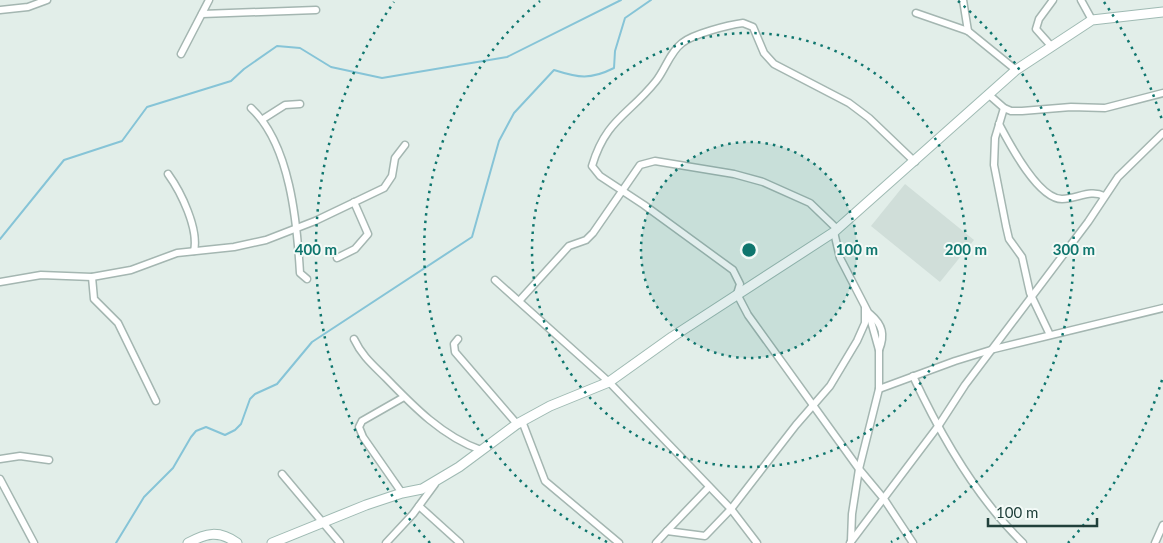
<svg xmlns="http://www.w3.org/2000/svg" width="1163" height="543" font-family="Lato,sans-serif">
  <rect width="100%" height="100%" fill="#e2eee9"/>
  <polygon fill="#d0ded9" points="905,184 974,240 940,282 871,226"/>
  <g fill="none" stroke-linecap="round" stroke-linejoin="round">
    <g stroke="#86c4d7" stroke-width="2">
      <polyline points="0,239 64,160 122,141 147,107 231,81 244,69 277,46 300,48 331,67 382,78 507,57 621,0"/>
      <path d="M116,543L144,497L173,468L191,437L196,431L206,427L225,435L235,430L241,424L250,399L255,394L277,384L312,342L472,237L499,141L514,113L554,70C579,78 590,80 614,68L615,51L625,18L651,0"/>
    </g>
    <g stroke="#a4b6b1" stroke-width="9">
      <g id="street">
        <polyline points="963,0 968,31"/>
        <polyline points="1081,0 1092,20"/>
        <polyline points="0,10 28,7 47,0"/>
        <polyline points="916,13 968,31 1016,70"/>
        <polyline points="202,14 316,10"/>
        <polyline points="1052,47 1036,29 1039,19 1053,0"/>
        <polyline points="181,54 209,0"/>
        <polyline points="988,94 1004,108 1011,111 1022,111 1071,107 1105,108 1163,93"/>
        <path d="M251,108C290,144 297,222 300,273L307,279"/>
        <polyline points="1004,108 995,138 994,165 1006,226 1009,239 1022,257 1030,293 1050,335"/>
        <polyline points="263,119 285,105 300,104"/>
        <path d="M999,124C1009,143 1038,199 1062,199C1077,199 1090,189 1104,196"/>
        <path d="M168,174C181,192 199,229 194,251"/>
        <polyline points="834,232 840,258 869,314 879,350 879,389 859,469 852,514 851,541"/>
        <polyline points="337,258 355,249 368,234 354,202"/>
        <polyline points="92,277 94,299 118,323 156,401"/>
        <polyline points="495,280 609,382 731,509 757,543"/>
        <polyline points="0,282 41,275 92,277 131,270 177,253 234,247 266,240 315,221 384,188 392,176 395,158 405,145"/>
        <polyline points="520,300 569,246 586,240 593,233 640,165 655,161 734,174 763,182 810,203 837,229"/>
        <path d="M870,314C883,325 885,335 879,350"/>
        <path d="M354,339C362,356 373,365 386,378C413,406 443,437 481,450"/>
        <polyline points="458,339 454,344 455,352 517,424"/>
        <path d="M913,376C940,434 977,498 1023,543"/>
        <polyline points="879,389 955,361 994,349 1163,308"/>
        <polyline points="522,421 545,481 619,543"/>
        <polyline points="0,459 20,456 49,460"/>
        <polyline points="282,474 340,543"/>
        <polyline points="0,479 34,543"/>
        <polyline points="402,493 363,437 359,427 362,421 404,397"/>
        <polyline points="419,506 460,543"/>
        <polyline points="667,531 709,487"/>
        <polyline points="386,543 413,514 435,484"/>
        <polyline points="656,543 667,531 705,536 731,509 796,425 830,386 857,341 865,323 865,308"/>
        <polyline points="850,543 939,425 965,385 1088,222 1118,177 1163,133"/>
        <path d="M913,543L884,499L859,469L748,315L737,294L740,284L733,270L644,205L600,176L592,166C606,119 629,115 656,81C665,70 670,52 682,43C693,34 728,25 743,23L753,27L764,53L774,64L849,103L869,118L915,162"/>
        <polyline points="1155,543 1163,525"/>
      </g>
    </g>
    <g stroke="#9fbab3" stroke-width="11">
      <g id="secondary">
        <path d="M188,543C206,533 219,530 237,543"/>
        <polyline points="272,543 366,505 402,493 422,489 459,467 517,424 550,406 609,382 672,337 834,232 1016,70 1092,20 1163,12"/>
      </g>
    </g>
    <use href="#street" stroke="#fff" stroke-width="6"/>
    <use href="#secondary" stroke="#fff" stroke-width="9"/>
  </g>
  <circle cx="749" cy="250" r="108" fill="#0f766e" fill-opacity=".12"/>
  <g fill="none" stroke="#0f766e" stroke-width="2.5" stroke-dasharray="2.5 5">
    <circle cx="749" cy="250" r="108"/>
    <circle cx="749" cy="250" r="217"/>
    <path d="M607 542A325 325 0 0 1 540 1M958 1A325 325 0 0 1 891 542"/>
    <path d="M1162 380A433 433 0 0 1 1068 543M430 543A433 433 0 0 1 394 2M1104 2A433 433 0 0 1 1162 120"/>
  </g>
  <circle cx="749" cy="250" r="8" fill="#0f766e" stroke="#f3faf7" stroke-width="2.5"/>
  <g font-size="15" text-anchor="middle" font-weight="bold" fill="#0f766e" stroke="#f3faf7" stroke-width="4" stroke-linejoin="round" paint-order="stroke">
    <text x="857" y="255">100 m</text>
    <text x="966" y="255">200 m</text>
    <text x="1074" y="255">300 m</text>
    <text x="316" y="255">400 m</text>
  </g>
  <path d="M988 518v8h109v-8" fill="none" stroke="#20403b" stroke-width="2.5"/>
  <text x="996" y="518" font-size="15" fill="#20403b" stroke="#f3faf7" stroke-width="4" paint-order="stroke">100 m</text>
</svg>
